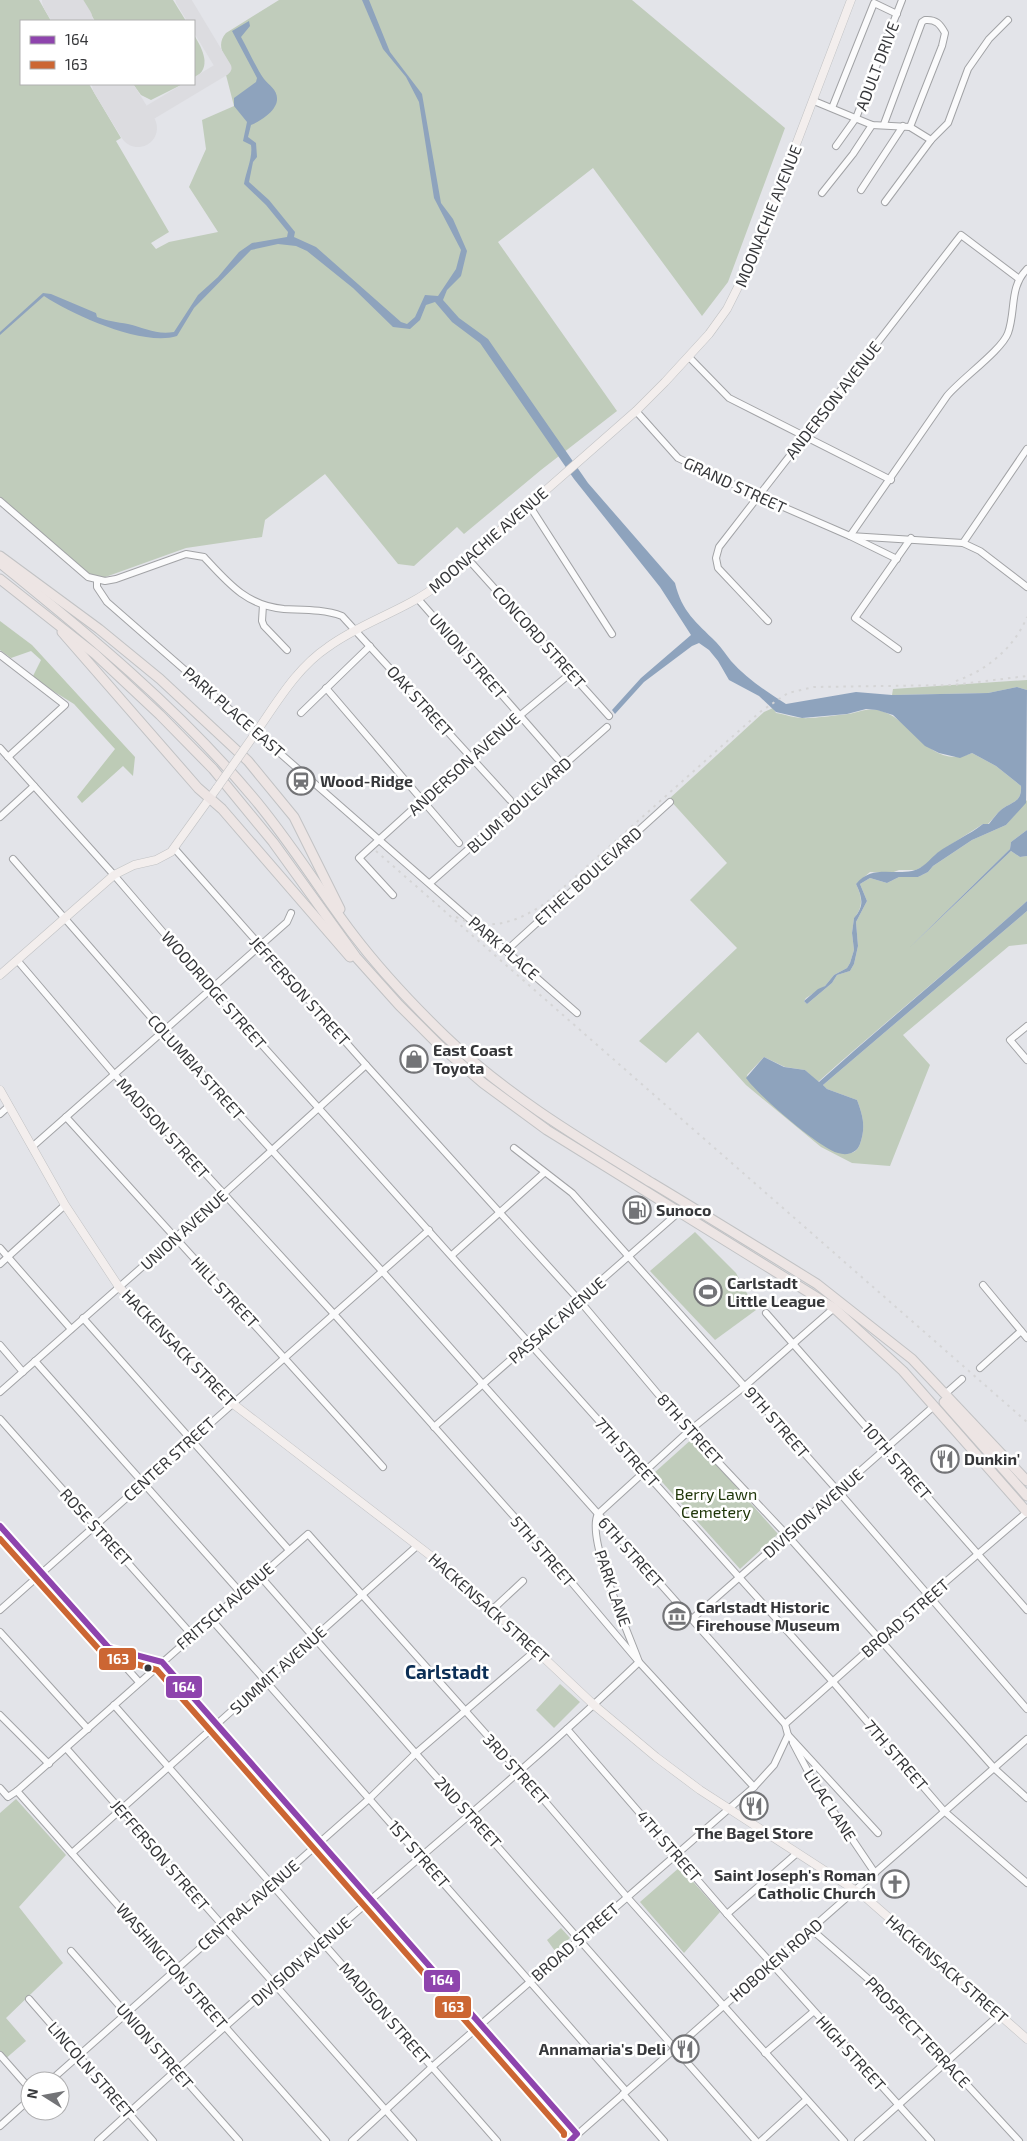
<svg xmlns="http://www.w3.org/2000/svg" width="1027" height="2141" font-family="'Exo 2',sans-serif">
  <rect width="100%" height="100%" fill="#e3e4e9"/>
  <g fill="#c0ccbb">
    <path d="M0,0H39L51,21H21V84H89L121,138L116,141L169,232L151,243L156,249L169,242L218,232L189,187L206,149L202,120L234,106L226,75L231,68C225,56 215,46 226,33L279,0H632L785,128L728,282L702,316L593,168L498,242L617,411L541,470L464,534L457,527L414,566L398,564L325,474L265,520L262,537L186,548L97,580L88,577L0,501Z"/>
    <polygon points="82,0 173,0 186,21 95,21"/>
    <path d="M194,35C202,48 213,68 194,78Z"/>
    <polygon points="133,84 183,84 151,100 141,95"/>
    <polygon points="1027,680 1027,690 1017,687 988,693 892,695 893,689"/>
    <path d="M773,708L776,713C784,714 794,718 802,718C811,719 839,715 848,714C859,712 866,708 878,710C914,718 929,772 972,753L996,766L1021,786C1022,802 1012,802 1002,809C997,813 993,819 988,824H983L936,854L929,863L916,870H899L891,873L870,872L856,884C862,897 864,906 854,918L852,933L854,950L850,963L847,968L834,975L825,986L806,998L804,1001L807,1004L832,983L837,975L850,971L854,964L858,946L856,922L867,901L860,884L870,878L887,883L899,877H918L928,872L933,866L972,840L1006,825L1027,800V830L1011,842L1010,849L910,947L1011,851L1020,857L1027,856V901C958,963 886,1021 818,1082L805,1070L785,1067L764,1057L747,1075L749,1081C763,1094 847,1182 860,1144C866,1127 863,1116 857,1100L827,1089L823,1085L1027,911V944L1009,946L903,1035L930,1065L890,1166L852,1163L821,1147L746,1085L698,1032L666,1063L639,1041L737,948L690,900L727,863L669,799L764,712Z"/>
    <polygon points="695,1232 736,1273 756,1310 715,1340 650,1271"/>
    <polygon points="693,1438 778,1534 740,1569 654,1473"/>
    <polygon points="560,1684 580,1702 554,1728 536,1710"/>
    <polygon points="16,1799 66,1855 19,1907 63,1963 6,2018 26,2041 4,2060 0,2056 0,1813"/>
    <polygon points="680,1867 720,1912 684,1953 640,1902"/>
    <polygon points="561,1928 570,1938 555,1951 547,1940"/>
  </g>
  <polygon fill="#bdcbb6" points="0,621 32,645 135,757 133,776 123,766 82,803 77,797 115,749 74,704 32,678 41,660 31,651 11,658 0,650"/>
  <g fill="#8ea3bd">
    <path d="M362,0H369L390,52L422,94L441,203L453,219L467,251L461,276L447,290L443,300L459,318L488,339L588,483L675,583C682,612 696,622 716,642C722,648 726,655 731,661C746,678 767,692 786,704L856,692L892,695L988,693L1017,687L1027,690L1026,803L1006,825L972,840L933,866L928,872L918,877H899L887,883L870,878L860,884L867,901L856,922L858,946L854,964L850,971L837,975L832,983L807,1004L804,1001L818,989L825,986L834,975L847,968L850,963L854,950L852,933L854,918C865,906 862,897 856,884C872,865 891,875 912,871C924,868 929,860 937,853C952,842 969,835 983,824H989C993,819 997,813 1002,809C1012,802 1022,802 1021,786L996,766L972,753L960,758L939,753L925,746L893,715L877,710L866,709L847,714L802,718L776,712L759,696L729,680L718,661L709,650L699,643L692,646L644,682L615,714L612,710L641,678L691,635L660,587L574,479L480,343L452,322L435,302L426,305L420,320L410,329L393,327L353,288L307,251L296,246L278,244L251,250L194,308L177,336C143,347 73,315 44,296L0,335V332L43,293L51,294L96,313L97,317C107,321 117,322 128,324C145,328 156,335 174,332L198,295L218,277L239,252L252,243L287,237L288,232L266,205L244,184C246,171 253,158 251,145L243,141L247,122L234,106V98L256,82L257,78L232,31L249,21L250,26L241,37C249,51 255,66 264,79C269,85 277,90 277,98C278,110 261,121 251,125L248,137L256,143L257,157L253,162L249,182L269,200L295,232L294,237L316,247L401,322L407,324L415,317L425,295L438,296L456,269L461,250L434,198L419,102L406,77L383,49Z"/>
    <polygon points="1027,830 1027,856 1020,857 1011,851 909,948 1010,849 1011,842"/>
    <path d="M1027,901V911L823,1085L827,1089L857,1100C863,1116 866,1127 860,1144C857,1153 847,1156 838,1153C818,1147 759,1096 746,1078L764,1057L784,1067L805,1070L819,1082C887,1021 958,963 1027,901Z"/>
  </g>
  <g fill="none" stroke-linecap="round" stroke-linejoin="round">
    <polyline stroke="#dcdce0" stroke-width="15" points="134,122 224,68 183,0"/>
    <g stroke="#dcdce0" stroke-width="38">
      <polyline points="61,0 74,21"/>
      <polyline points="111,84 138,128"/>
    </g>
    <g stroke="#a2a3a6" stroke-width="8">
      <g id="minor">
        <polyline points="814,101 872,125 910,127 931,140"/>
        <polyline points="832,108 874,3 897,14"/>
        <path d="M884,124L922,22L925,20C936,19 940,24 945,33L942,46L910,127"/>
        <polyline points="836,146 856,118 902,0"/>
        <polyline points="861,190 903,126"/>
        <polyline points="822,193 853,154 872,125"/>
        <polyline points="885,202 931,140 948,123 968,69 989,39 1008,20"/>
        <polyline points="689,357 729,398 891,480"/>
        <polyline points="636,411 678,458 758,496 850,536 963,543 980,551 1027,587"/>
        <path d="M0,501L88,577L105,581L116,579L186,554L204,557C228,583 247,606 284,609C303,610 323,609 342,616L510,800"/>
        <polyline points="529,505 612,634"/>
        <polyline points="963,543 1027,449"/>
        <polyline points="468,559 609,716"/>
        <path d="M897,559L850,536L947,396C961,379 1002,350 1008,333C1016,311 1009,287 1027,269"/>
        <polyline points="97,580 97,587 107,602 577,1013"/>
        <polyline points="418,599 557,758"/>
        <polyline points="263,605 262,621 264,626 287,650"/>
        <polyline points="768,621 718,568 716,558 719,547 961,235 1018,278"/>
        <polyline points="898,649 855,618 911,538"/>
        <polyline points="0,655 65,705 8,757"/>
        <polyline points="326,688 459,843"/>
        <polyline points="301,713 370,646"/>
        <polyline points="0,748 114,875 211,988 833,1682 944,1811 1027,1883"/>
        <polyline points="0,817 34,786"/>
        <polyline points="174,848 366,1065 579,1300 689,1431 787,1535 995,1769 1027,1798"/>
        <polyline points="13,859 163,1031 382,1271 785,1724 788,1735 878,1833"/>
        <polyline points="430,883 607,727"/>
        <polyline points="393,895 359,858 470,757 571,673"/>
        <polyline points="507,950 670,802"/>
        <polyline points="17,960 115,1075 334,1314 551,1558 639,1662 754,1787"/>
        <polyline points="1027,1026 1010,1040 1027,1060"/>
        <polyline points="0,1114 9,1106"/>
        <polyline points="66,1117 383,1467"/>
        <polyline points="32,1147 287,922 291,913"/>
        <polyline points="514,1148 572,1193 838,1491 1027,1709"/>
        <polyline points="0,1248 71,1329"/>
        <polyline points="452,1255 544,1173"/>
        <polyline points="0,1264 65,1205"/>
        <polyline points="983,1285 1027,1338"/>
        <polyline points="766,1313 1027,1610"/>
        <polyline points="83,1318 289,1550"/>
        <polyline points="0,1345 23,1372"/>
        <polyline points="35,1361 241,1593"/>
        <polyline points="980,1368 1021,1331"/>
        <polyline points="0,1392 175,1238 366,1065"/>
        <polyline points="945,1394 962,1379"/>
        <polyline points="0,1419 192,1635"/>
        <polyline points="434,1427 679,1212"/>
        <polyline points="0,1526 139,1682"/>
        <polyline points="260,1576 756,2141"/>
        <polyline points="493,1609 523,1581"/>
        <polyline points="0,1610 429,1230"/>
        <polyline points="211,1619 626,2091"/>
        <polyline points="692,1619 934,1406"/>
        <polyline points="0,1632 88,1729"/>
        <polyline points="109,1648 162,1662 577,2134"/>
        <polyline points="114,1705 497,2141"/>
        <polyline points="0,1715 49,1764"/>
        <polyline points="785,1724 928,1597 1027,1512"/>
        <polyline points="567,1729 727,1914 931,2141"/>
        <polyline points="793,1743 813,1781 875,1873"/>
        <polyline points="66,1748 413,2141"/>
        <polyline points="0,1788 8,1797 17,1791 308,1534 519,1771 627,1897 844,2141"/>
        <polyline points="17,1791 326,2141"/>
        <polyline points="72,1853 417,1546"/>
        <polyline points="727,1914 796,1854"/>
        <polyline points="811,1929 874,1984 1019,2141"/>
        <polyline points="71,1951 239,2141"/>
        <polyline points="29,1999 153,2141"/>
        <polyline points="765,2053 813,2012"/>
        <polyline points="0,2055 30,2089"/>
        <polyline points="50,2081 370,1798 415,1754 536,1650"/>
        <polyline points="623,2094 664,2141"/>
        <polyline points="0,2126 30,2099"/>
        <path d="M98,2141C172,2073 248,2006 324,1940C430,1848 538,1759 639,1662C629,1634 585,1537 598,1514L689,1431L745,1386L834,1308"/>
        <polyline points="352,2141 432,2067 754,1787 774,1765 788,1735"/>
        <polyline points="570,2141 1027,1739"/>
        <polyline points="761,2141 806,2100"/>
        <polyline points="858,2141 999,2015"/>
      </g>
    </g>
    <g stroke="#c1c2c4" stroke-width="9">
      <g id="major">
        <path d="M259,728C279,699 298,667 328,647C362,622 404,611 438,585L636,411L665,382L709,334L727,309L754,255L851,0"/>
        <polyline points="0,975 114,875 134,865 156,860 171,852 217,788"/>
        <polyline points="0,1090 65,1205 119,1287 232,1403 457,1576 594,1705 656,1757 700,1790 864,1896 1027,2039"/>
      </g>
    </g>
    <g stroke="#c1c2c4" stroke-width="11">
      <g id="highway">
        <polyline points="0,556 99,629 160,679 248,761 294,817 340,909"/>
        <path d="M0,563C89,635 177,707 251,795C288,838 318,888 352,933C380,970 412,1004 445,1036C506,1095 580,1139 652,1183C707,1216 762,1250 817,1284L912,1359L1027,1481"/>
        <polyline points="0,579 95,654 160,715 213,769 273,842 356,957 399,1005 439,1045 483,1083 547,1130 834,1308 903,1371 1027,1512"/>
        <polyline points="62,632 198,788 222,809 350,957"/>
        <polyline points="944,1402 1027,1496"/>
      </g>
    </g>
    <use href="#minor" stroke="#fbfbfc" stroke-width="6"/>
    <use href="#major" stroke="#f3eeed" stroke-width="8"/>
    <use href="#highway" stroke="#ede5e4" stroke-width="9"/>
    <g stroke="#d5d5d6" stroke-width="2" stroke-dasharray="2.5 5" stroke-linecap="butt">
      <path d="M956,681C987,670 1014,648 1027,617"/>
      <polyline points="376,851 1027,1422"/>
      <path d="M456,917C489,933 520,921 547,902L760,712L788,693L814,687L953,685L1027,676"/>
    </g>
    <g stroke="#c1c2c4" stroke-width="9" stroke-linecap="butt">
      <polyline id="major-bridge" points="217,788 259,728"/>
    </g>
    <use href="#major-bridge" stroke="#f3eeed" stroke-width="8"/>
    <g stroke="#fff" stroke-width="10">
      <polyline id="bus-1" points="0,1526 109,1648 162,1662 577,2134 570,2141"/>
    </g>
    <g stroke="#fff" stroke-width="10">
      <polyline id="bus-2" points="0,1539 104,1655 157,1670 564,2133 564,2135"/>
    </g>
    <use href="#bus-1" stroke="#8e44ad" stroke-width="6"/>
    <use href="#bus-2" stroke="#c63" stroke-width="6"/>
  </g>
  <defs>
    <g id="station-ring" transform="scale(1.4375)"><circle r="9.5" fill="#fff" stroke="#737477" stroke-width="1.5"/><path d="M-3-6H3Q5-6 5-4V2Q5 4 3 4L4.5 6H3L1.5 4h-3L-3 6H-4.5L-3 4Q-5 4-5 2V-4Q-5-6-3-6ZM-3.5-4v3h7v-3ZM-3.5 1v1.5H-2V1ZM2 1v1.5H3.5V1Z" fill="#737477"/></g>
    <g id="shop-ring" transform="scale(1.4375)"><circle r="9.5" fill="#fff" stroke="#737477" stroke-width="1.5"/><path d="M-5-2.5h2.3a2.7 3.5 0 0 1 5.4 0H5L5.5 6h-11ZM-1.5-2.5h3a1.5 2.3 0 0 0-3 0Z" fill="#737477"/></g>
    <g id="fuel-ring" transform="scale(1.4375)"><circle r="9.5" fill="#fff" stroke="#737477" stroke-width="1.5"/><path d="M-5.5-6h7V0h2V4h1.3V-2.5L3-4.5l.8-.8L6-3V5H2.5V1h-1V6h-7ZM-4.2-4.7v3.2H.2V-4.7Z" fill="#737477"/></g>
    <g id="stadium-ring" transform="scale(1.4375)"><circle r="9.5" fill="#fff" stroke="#737477" stroke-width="1.5"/><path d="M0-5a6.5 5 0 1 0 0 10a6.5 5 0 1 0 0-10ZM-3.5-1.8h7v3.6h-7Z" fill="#737477"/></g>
    <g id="restaurant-ring" transform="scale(1.4375)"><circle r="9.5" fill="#fff" stroke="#737477" stroke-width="1.5"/><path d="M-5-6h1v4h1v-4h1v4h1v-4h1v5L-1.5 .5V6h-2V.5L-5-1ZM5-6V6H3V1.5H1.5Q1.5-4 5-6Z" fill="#737477"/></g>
    <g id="museum-ring" transform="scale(1.4375)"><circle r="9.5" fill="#fff" stroke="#737477" stroke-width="1.5"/><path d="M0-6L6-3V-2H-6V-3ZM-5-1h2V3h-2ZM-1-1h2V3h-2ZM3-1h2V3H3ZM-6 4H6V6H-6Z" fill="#737477"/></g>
    <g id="church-ring" transform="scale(1.4375)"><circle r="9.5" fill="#fff" stroke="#737477" stroke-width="1.5"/><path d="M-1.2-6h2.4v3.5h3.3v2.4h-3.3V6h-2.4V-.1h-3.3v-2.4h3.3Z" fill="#737477"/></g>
  </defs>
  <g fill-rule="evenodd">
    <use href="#station-ring" x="301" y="781"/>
    <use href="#shop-ring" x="414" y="1059"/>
    <use href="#fuel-ring" x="637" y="1210"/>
    <use href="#stadium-ring" x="708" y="1292"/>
    <use href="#restaurant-ring" x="945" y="1459"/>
    <use href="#museum-ring" x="677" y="1616"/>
    <use href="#restaurant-ring" x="754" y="1806"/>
    <use href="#church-ring" x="895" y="1884"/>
    <use href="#restaurant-ring" x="685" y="2049"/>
  </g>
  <circle fill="#36373a" stroke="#fff" stroke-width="2" cx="148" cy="1668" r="4.5"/>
  <g text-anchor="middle" stroke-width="5" stroke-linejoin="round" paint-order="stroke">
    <g font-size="16" fill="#36373a" stroke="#fff">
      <text transform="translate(877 66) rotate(-69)" y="6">ADULT DRIVE</text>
      <text transform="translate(768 216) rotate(-68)" y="6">MOONACHIE AVENUE</text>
      <text transform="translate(833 400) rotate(-52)" y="6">ANDERSON AVENUE</text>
      <text transform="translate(735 485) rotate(25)" y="6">GRAND STREET</text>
      <text transform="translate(488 540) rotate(-41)" y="6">MOONACHIE AVENUE</text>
      <text transform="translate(539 637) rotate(48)" y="6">CONCORD STREET</text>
      <text transform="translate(468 656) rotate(49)" y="6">UNION STREET</text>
      <text transform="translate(420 701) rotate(48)" y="6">OAK STREET</text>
      <text transform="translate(234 712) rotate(41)" y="6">PARK PLACE EAST</text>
      <text transform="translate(464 764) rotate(-42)" y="6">ANDERSON AVENUE</text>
      <text transform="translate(519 805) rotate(-42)" y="6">BLUM BOULEVARD</text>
      <text transform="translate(588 876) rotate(-42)" y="6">ETHEL BOULEVARD</text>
      <text transform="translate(504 948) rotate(41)" y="6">PARK PLACE</text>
      <text transform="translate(214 990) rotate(49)" y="6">WOODRIDGE STREET</text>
      <text transform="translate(300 991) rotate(48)" y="6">JEFFERSON STREET</text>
      <text transform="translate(196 1067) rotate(48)" y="6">COLUMBIA STREET</text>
      <text transform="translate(163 1128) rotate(48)" y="6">MADISON STREET</text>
      <text transform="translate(184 1230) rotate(-42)" y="6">UNION AVENUE</text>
      <text transform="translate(225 1292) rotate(47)" y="6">HILL STREET</text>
      <text transform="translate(557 1320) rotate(-41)" y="6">PASSAIC AVENUE</text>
      <text transform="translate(179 1348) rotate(46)" y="6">HACKENSACK STREET</text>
      <text transform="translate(777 1422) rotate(49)" y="6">9TH STREET</text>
      <text transform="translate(690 1429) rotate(48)" y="6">8TH STREET</text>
      <text transform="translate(627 1452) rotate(48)" y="6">7TH STREET</text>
      <text transform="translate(169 1459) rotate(-42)" y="6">CENTER STREET</text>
      <text transform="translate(897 1461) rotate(49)" y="6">10TH STREET</text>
      <text transform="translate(813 1513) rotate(-41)" y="6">DIVISION AVENUE</text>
      <text transform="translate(96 1527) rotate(48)" y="6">ROSE STREET</text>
      <text transform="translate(543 1551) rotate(49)" y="6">5TH STREET</text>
      <text transform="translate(631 1552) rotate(48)" y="6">6TH STREET</text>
      <text transform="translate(613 1588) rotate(71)" y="6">PARK LANE</text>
      <text transform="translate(225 1606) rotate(-41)" y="6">FRITSCH AVENUE</text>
      <text transform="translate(489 1608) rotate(42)" y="6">HACKENSACK STREET</text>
      <text transform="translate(905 1618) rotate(-41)" y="6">BROAD STREET</text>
      <text transform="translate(278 1670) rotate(-42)" y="6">SUMMIT AVENUE</text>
      <text transform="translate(896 1755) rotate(49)" y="6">7TH STREET</text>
      <text transform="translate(516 1769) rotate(48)" y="6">3RD STREET</text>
      <text transform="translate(830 1805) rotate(57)" y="6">LILAC LANE</text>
      <text transform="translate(468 1812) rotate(48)" y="6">2ND STREET</text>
      <text transform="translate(669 1846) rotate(49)" y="6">4TH STREET</text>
      <text transform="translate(419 1854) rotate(49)" y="6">1ST STREET</text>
      <text transform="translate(160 1855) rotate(49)" y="6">JEFFERSON STREET</text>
      <text transform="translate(248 1905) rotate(-41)" y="6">CENTRAL AVENUE</text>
      <text transform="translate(575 1942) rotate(-41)" y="6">BROAD STREET</text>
      <text transform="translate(776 1960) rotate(-41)" y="6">HOBOKEN ROAD</text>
      <text transform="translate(301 1961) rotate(-41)" y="6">DIVISION AVENUE</text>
      <text transform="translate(172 1966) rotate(49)" y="6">WASHINGTON STREET</text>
      <text transform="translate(947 1969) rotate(41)" y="6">HACKENSACK STREET</text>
      <text transform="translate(385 2013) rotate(49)" y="6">MADISON STREET</text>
      <text transform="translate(918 2032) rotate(47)" y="6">PROSPECT TERRACE</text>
      <text transform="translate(155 2046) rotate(49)" y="6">UNION STREET</text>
      <text transform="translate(851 2053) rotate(48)" y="6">HIGH STREET</text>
      <text transform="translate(91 2070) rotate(49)" y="6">LINCOLN STREET</text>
    </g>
    <g font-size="16" font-weight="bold" fill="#36373a" stroke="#fff" text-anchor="start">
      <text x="320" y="787">Wood-Ridge</text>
      <text x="433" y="1056">East Coast<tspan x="433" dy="18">Toyota</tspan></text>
      <text x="656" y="1216">Sunoco</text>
      <text x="727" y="1289">Carlstadt<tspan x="727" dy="18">Little League</tspan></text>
      <text x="964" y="1465">Dunkin'</text>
      <text x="696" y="1613">Carlstadt Historic<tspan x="696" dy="18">Firehouse Museum</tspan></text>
      <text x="754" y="1839" text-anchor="middle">The Bagel Store</text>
      <text x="876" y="1881" text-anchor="end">Saint Joseph's Roman<tspan x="876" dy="18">Catholic Church</tspan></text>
      <text x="666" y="2055" text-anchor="end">Annamaria's Deli</text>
    </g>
    <g font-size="16" fill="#20370a" stroke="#fff">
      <text x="716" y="1500">Berry Lawn<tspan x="716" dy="18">Cemetery</tspan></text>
    </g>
    <g font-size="19" font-weight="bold" fill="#0b2e55" stroke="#fff">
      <text x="447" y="1679">Carlstadt</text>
    </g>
  </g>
  <g stroke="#fff" stroke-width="2">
    <rect x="98" y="1647" width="39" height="24" rx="5" fill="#c63"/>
    <rect x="165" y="1675" width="38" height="24" rx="5" fill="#8e44ad"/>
    <rect x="423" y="1969" width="38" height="24" rx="5" fill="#8e44ad"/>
    <rect x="434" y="1995" width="38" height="24" rx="5" fill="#c63"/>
  </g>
  <g font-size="14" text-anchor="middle" font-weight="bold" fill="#fff">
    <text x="118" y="1664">163</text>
    <text x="184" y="1692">164</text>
    <text x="442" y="1985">164</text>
    <text x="453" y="2012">163</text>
  </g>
  <rect x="20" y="20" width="175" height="65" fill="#ffffff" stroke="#afafb0"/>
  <rect x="30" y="36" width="25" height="8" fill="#8e44ad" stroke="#afafb0"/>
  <text x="65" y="45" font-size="15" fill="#36373a">164</text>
  <rect x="30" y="61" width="25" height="8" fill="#cc6633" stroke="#afafb0"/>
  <text x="65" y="70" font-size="15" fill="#36373a">163</text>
  <g transform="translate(45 2096) rotate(281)"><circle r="24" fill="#ffffff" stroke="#afafb0"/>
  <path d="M0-4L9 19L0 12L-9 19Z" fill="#737477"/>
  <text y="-8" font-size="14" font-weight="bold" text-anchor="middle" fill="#36373a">N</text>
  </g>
</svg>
